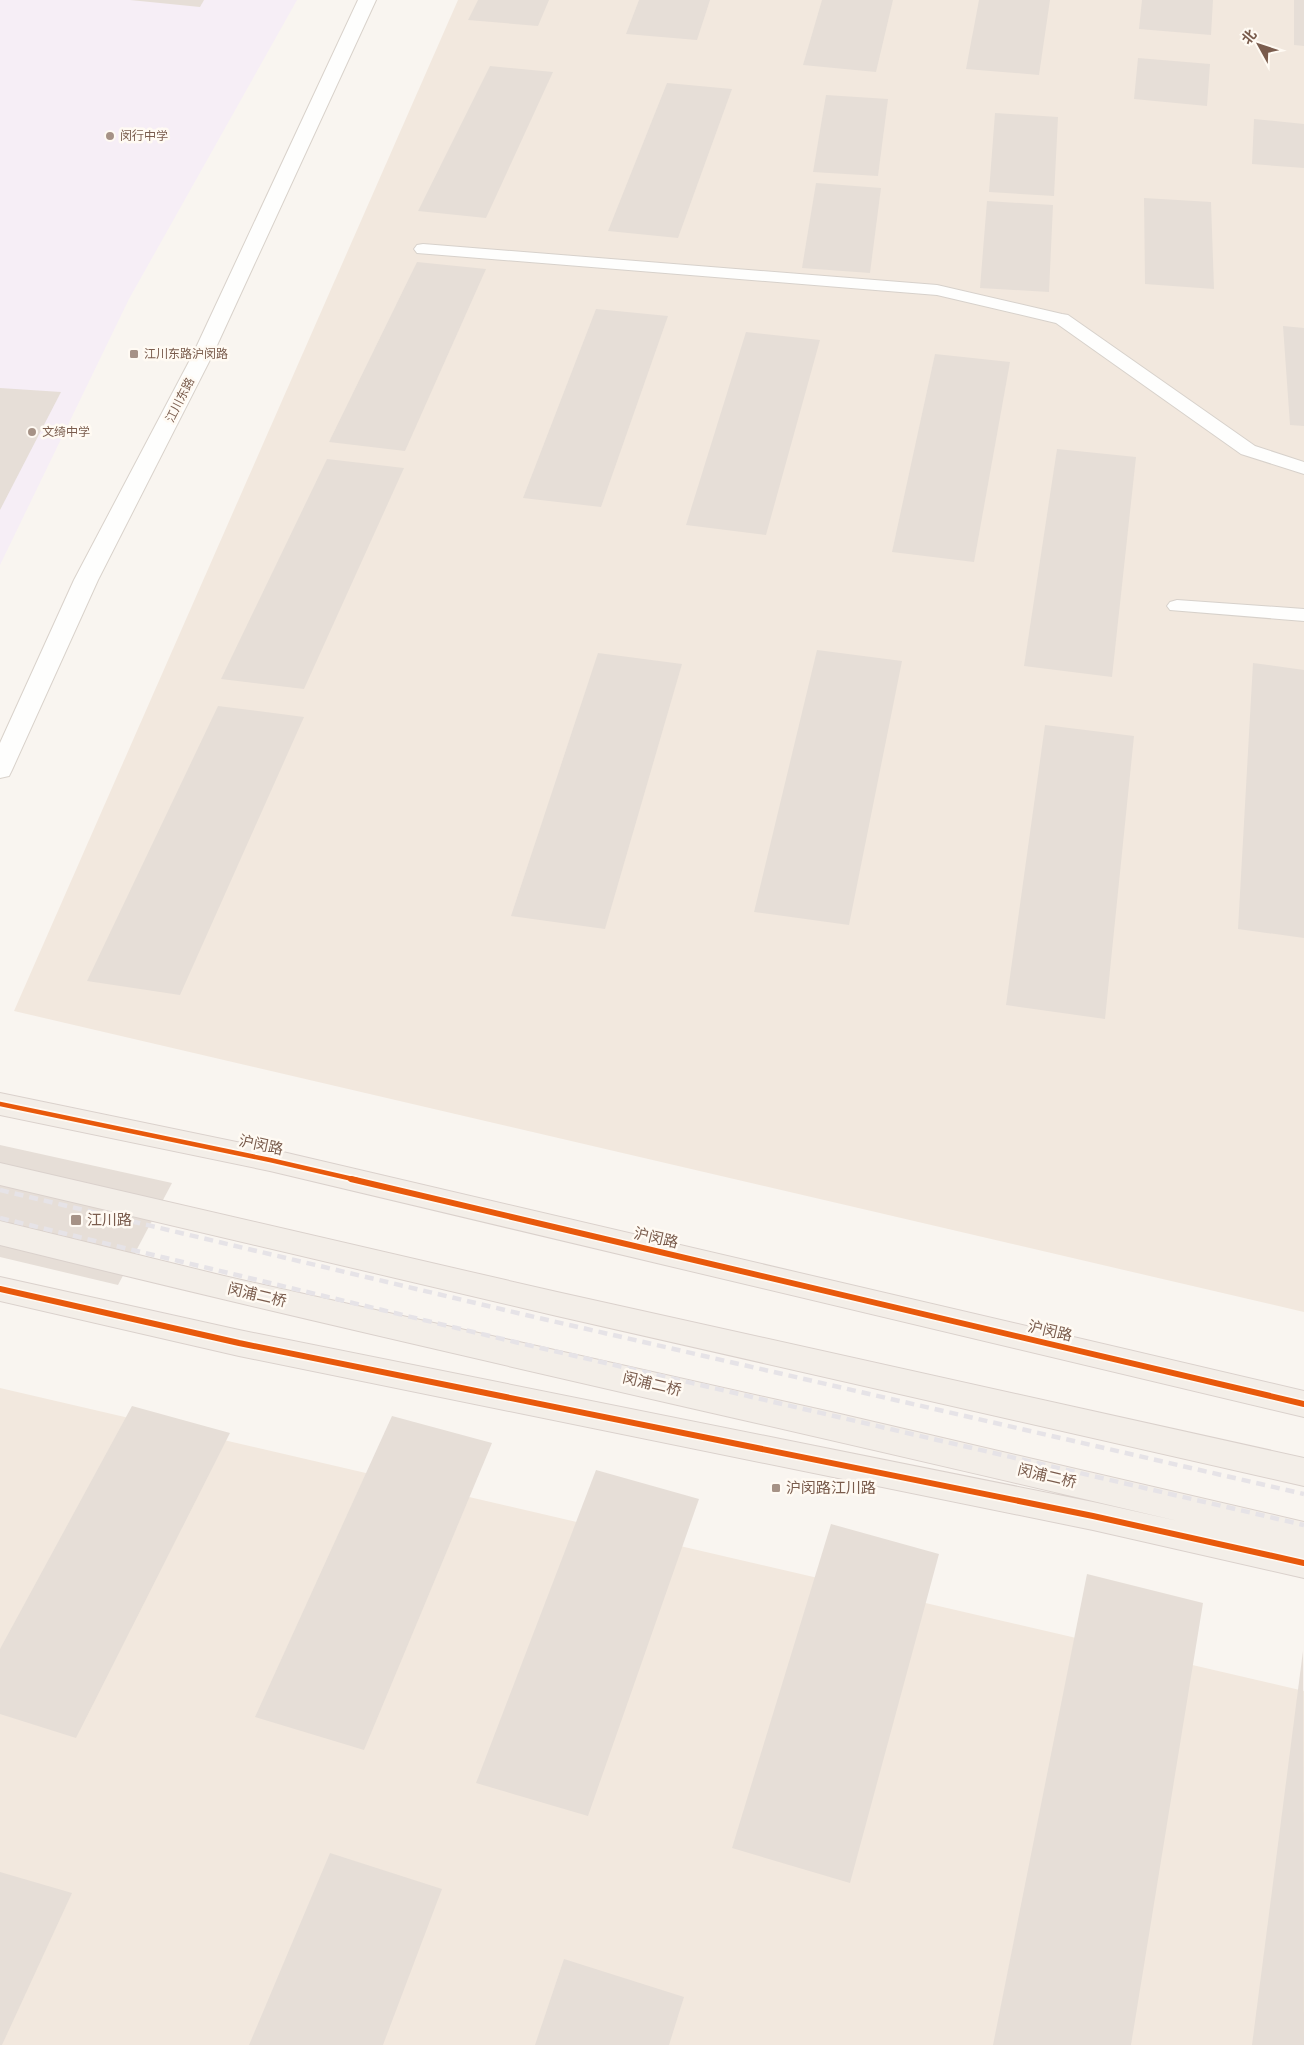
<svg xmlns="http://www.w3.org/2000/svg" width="1304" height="2045" font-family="Arial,'Noto Sans SC',sans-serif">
  <rect width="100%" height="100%" fill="#f9f5f0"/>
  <g fill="#f2e8de">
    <polygon points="458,0 1304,0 1304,1312 14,1011"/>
    <polygon points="0,1388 1304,1691 1304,2045 0,2045"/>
  </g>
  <polygon fill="#f6eef6" points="0,0 297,0 129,299 0,565"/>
  <g fill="#e6ded7">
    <polygon points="130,0 204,0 200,7"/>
    <polygon points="478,0 549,0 538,26 468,20"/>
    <polygon points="639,0 710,0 697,40 626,34"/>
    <polygon points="822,0 893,0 876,72 803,65"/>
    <polygon points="979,0 1050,0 1039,75 966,69"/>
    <polygon points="1142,0 1213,0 1211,35 1139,29"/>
    <polygon points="1294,0 1304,0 1304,46 1294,45"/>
    <polygon points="1138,58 1210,64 1207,106 1134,99"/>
    <polygon points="490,66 553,72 486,218 418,211"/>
    <polygon points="667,83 732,89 678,238 608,231"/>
    <polygon points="826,95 888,99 878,176 813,172"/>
    <polygon points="995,113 1058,117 1054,196 989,192"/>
    <polygon points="1254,119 1304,124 1304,168 1252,164"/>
    <polygon points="816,183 881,188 870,273 802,268"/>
    <polygon points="1144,198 1211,202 1214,289 1145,284"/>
    <polygon points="987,201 1053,205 1049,292 980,288"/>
    <polygon points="417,262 486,269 405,451 329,442"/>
    <polygon points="596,309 668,316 601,507 523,498"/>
    <polygon points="1283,326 1304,328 1304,426 1290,425"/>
    <polygon points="746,332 820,340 766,535 686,525"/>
    <polygon points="935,354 1010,362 974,562 892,552"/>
    <polygon points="0,388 61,392 0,510"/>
    <polygon points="1057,449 1136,457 1112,677 1024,666"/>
    <polygon points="327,459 404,468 304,689 221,679"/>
    <polygon points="817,650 902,661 849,925 754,912"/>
    <polygon points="598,653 682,664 605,929 511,916"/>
    <polygon points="1253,663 1304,670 1304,938 1238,929"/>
    <polygon points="218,706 304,717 180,995 87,981"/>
    <polygon points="1045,725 1134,736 1105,1019 1006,1005"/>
    <polygon points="0,1145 172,1183 118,1285 0,1257"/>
    <polygon points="132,1406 230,1433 76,1738 0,1714 0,1649"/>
    <polygon points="392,1416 492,1443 364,1750 255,1717"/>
    <polygon points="596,1470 699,1499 588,1816 476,1783"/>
    <polygon points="831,1524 939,1554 850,1883 732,1848"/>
    <polygon points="1087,1574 1203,1603 1131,2045 993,2045"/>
    <polygon points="1303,1651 1304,2045 1252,2045"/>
    <polygon points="330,1853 442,1889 383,2045 249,2045"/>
    <polygon points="0,1872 72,1893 2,2045 0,2045"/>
    <polygon points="564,1959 684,1997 669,2045 535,2045"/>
  </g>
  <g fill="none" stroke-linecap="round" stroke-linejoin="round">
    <g stroke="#d7d1cb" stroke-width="2">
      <g id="service">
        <polygon points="423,244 937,285 1062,314 1068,315 1255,446 1304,462 1304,474 1241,454 1056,323 937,295 417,253 414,249 417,245"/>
        <polygon points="1177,600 1304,609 1304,621 1170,610 1167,606 1170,602"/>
      </g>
    </g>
    <g stroke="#d9d2cb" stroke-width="2">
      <polygon id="secondary" points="358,0 376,0 213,354 98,580 12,770 9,776 0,778 0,743 74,580 193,354"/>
    </g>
    <g stroke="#dad1cc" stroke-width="2">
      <g id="primary">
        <polygon points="0,1093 270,1149 1304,1391 1304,1417 270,1171 0,1115"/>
        <polygon points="0,1163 557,1292 1304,1458 1304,1486 557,1316 0,1185"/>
        <path d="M0,1221L224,1276L840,1414L1304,1522V1578L1093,1530L239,1356L0,1301V1277L239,1330L1093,1502L1178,1521C786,1428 391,1342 0,1245Z"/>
      </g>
    </g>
    <use href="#service" fill="#fefefd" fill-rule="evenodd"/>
    <use href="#secondary" fill="#fefefd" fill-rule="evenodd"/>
    <use href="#primary" fill="#f3eee8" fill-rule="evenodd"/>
    <g stroke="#e6e3e7" stroke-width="4.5" stroke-dasharray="9 6" stroke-linecap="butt">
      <polyline points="0,1190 526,1315 1304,1494"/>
      <polyline points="0,1218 515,1342 1304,1525"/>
    </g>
    <g stroke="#fffaf3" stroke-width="8">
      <polyline id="cycleway-far1" points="0,1104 270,1160 357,1180"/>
    </g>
    <g stroke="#fffaf3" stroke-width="9">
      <g id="cycleway">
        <polyline points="351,1179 1304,1404"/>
        <polyline points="0,1289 239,1343 1093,1516 1304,1563"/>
      </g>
    </g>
    <use href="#cycleway-far1" stroke="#e8590c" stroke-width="4.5"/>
    <use href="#cycleway" stroke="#e8590c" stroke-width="6"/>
  </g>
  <g fill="#a69286" stroke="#fffaf3" stroke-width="2">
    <circle cx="110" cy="136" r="5"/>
    <rect x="129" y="349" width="10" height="10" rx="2.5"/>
    <circle cx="32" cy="432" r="5"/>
    <rect x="70" y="1214" width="12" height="12" rx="2.5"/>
    <rect x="771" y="1483" width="10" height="10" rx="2.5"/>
  </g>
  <g text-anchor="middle" stroke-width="5" stroke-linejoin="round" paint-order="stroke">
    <g font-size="12" fill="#7a5c4d" stroke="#fffaf3" text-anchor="start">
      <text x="120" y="140">闵行中学</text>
      <text x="144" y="358">江川东路沪闵路</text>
      <text x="42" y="436">文绮中学</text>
    </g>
    <g font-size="12" fill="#7a5c4d" stroke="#fffaf3">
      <text transform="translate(180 400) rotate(-63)" y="4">江川东路</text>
    </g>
    <g font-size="15" fill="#7a5c4d" stroke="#fffaf3">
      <text transform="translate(261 1145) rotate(12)" y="5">沪闵路</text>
      <text transform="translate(656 1238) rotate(13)" y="5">沪闵路</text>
      <text transform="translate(257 1295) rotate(13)" y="5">闵浦二桥</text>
      <text transform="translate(1050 1331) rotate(13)" y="5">沪闵路</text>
      <text transform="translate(652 1384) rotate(13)" y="5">闵浦二桥</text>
      <text transform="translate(1047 1476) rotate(13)" y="5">闵浦二桥</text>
    </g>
    <g font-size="15" fill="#7a5c4d" stroke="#fffaf3" text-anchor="start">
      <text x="87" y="1225">江川路</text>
      <text x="786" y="1493">沪闵路江川路</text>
    </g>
  </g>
  <g transform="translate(1259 45) rotate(310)" stroke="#fffaf3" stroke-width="4" paint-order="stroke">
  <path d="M0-4L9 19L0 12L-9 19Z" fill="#7a5c4d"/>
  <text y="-8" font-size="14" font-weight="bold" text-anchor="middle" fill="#7a5c4d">北</text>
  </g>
</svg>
